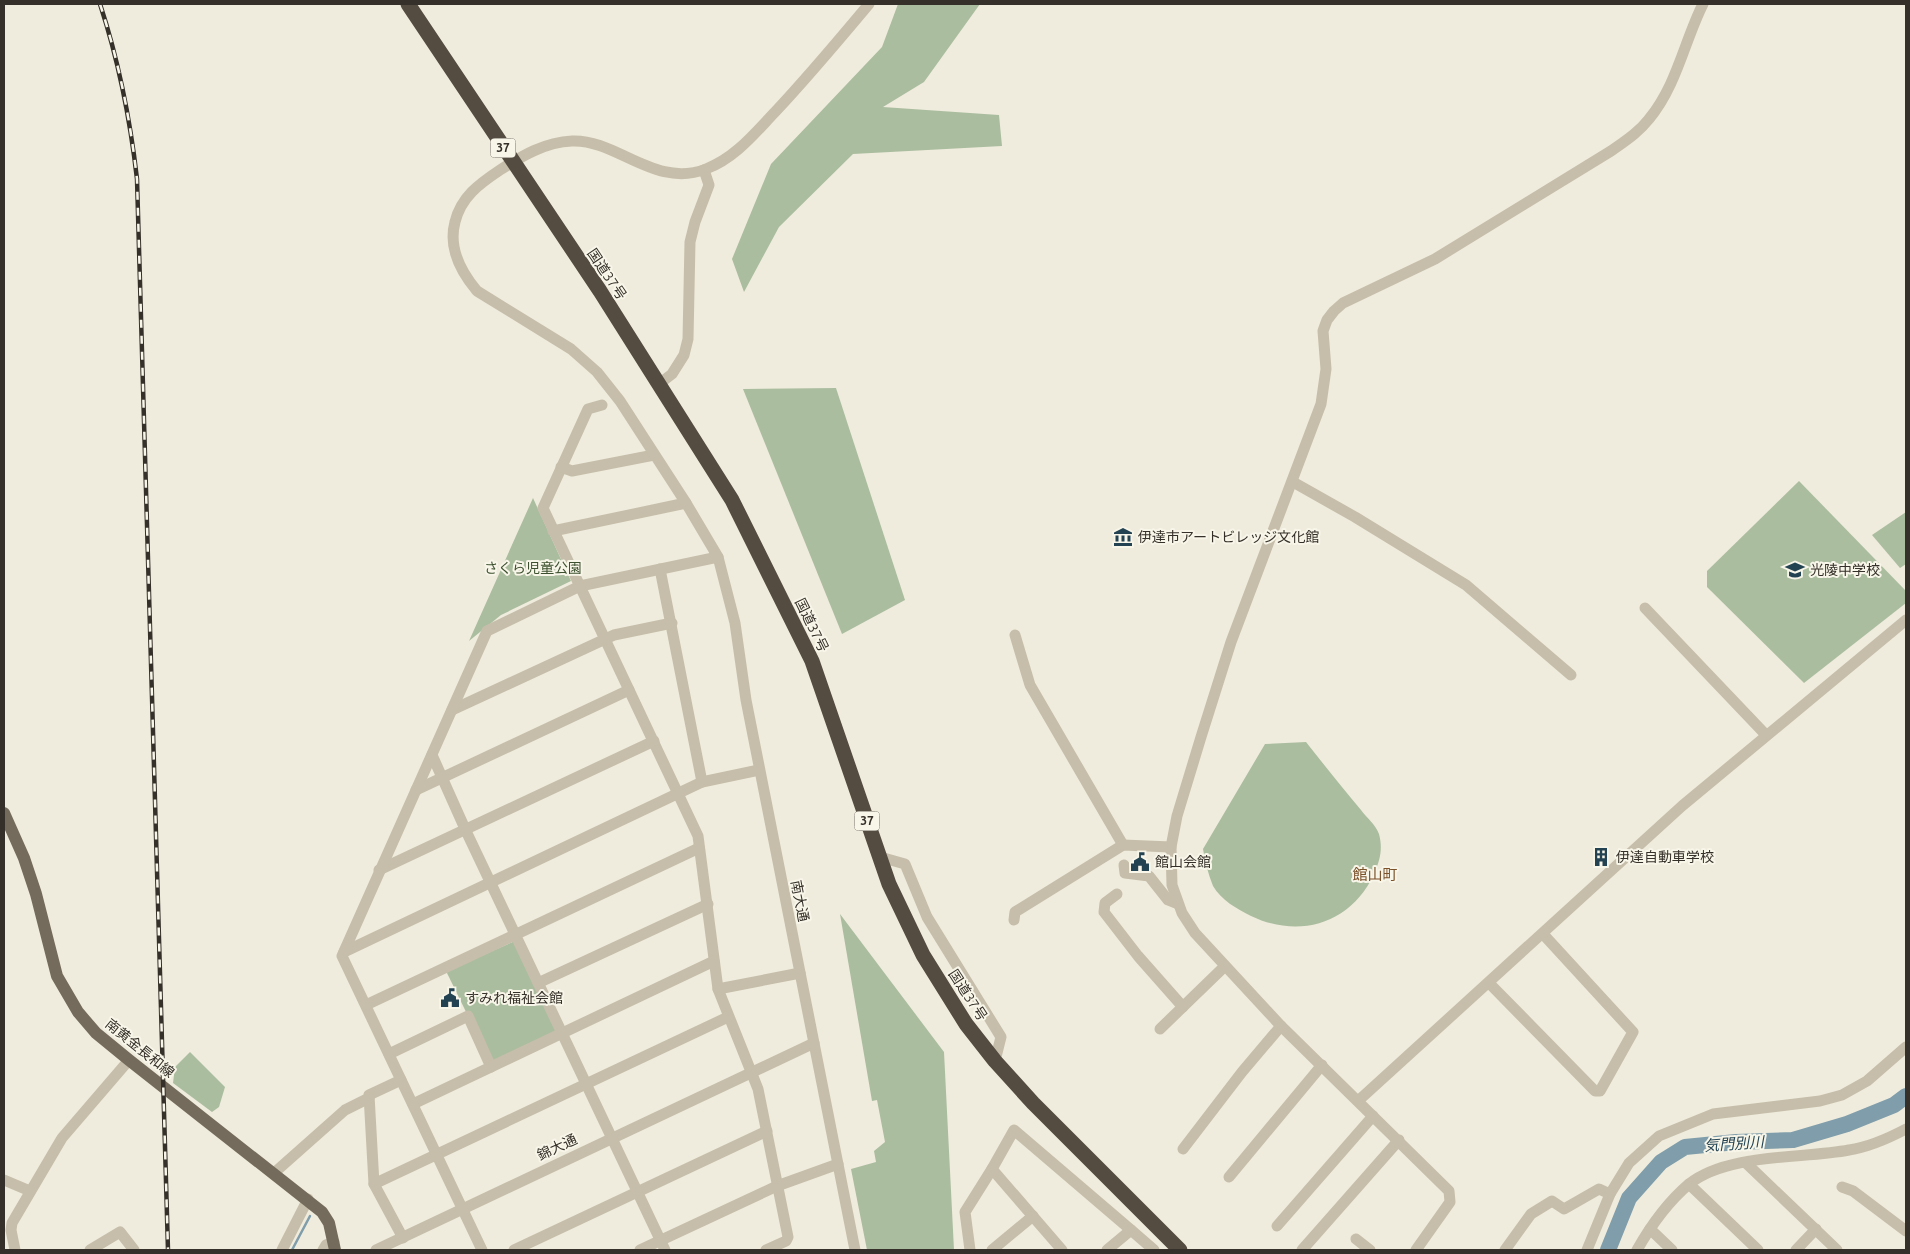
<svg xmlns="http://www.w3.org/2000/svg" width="1910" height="1254" font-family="Ubuntu,'Noto Sans JP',sans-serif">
  <rect width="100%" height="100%" fill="#efecdd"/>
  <g fill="#abbd9f">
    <polygon points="898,4 980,4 924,82 883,107 999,115 1002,146 853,154 779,227 744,292 732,259 771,164 882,47"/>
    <polygon points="836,388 905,600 842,634 743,389"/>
    <polygon points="1799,481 1906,591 1906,603 1804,683 1707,587 1707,571"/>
    <polygon points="533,498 571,581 501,615 469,641"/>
    <polygon points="1906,512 1906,564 1900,568 1872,535"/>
    <path d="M1306,742C1324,765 1342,787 1361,810C1366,817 1376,825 1379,834C1383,849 1380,860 1374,874C1351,924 1299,939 1251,916C1237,909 1221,900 1213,886C1208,874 1205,861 1203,849L1265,744Z"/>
    <polygon points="840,914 944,1052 954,1250 867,1250 851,1169 876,1162 874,1151 885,1142 877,1100 872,1101"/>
    <polygon points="515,941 557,1034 491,1063 446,971"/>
    <polygon points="190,1052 225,1087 219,1107 212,1112 173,1083 175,1067"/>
  </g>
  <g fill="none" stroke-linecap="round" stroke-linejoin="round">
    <polyline stroke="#7f9daa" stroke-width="2.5" points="292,1250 310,1216"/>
    <polyline stroke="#7f9daa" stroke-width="16" points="1608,1250 1629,1198 1661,1162 1685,1147 1736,1142 1793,1140 1847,1124 1894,1105 1906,1096"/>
    <g stroke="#c6beaa" stroke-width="11">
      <polyline points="659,384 672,374 684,355 688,339 690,242 695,222 709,185 704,170"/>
      <polyline points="602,405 588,409 543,508 698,836 718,989 758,1089 788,1237 786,1241 766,1250"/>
      <polyline points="561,467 572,471 654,455"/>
      <polyline points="1293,482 1355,517 1466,585 1571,675"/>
      <polyline points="553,531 686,503"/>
      <polyline points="660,569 702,782"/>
      <polyline points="1645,608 1766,735"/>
      <polyline points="1015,635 1030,685 1123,845"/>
      <polyline points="452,710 614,635 672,623"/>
      <polyline points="432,755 466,831 665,1250"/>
      <polyline points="416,790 629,690"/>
      <polyline points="880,857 905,864 927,917 1001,1037 995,1061"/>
      <polyline points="1124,865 1125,873 1149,876 1168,900 1178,904"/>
      <polyline points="379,870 654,741"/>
      <polyline points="1117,894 1105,903 1104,912 1138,956 1183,1007"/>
      <polyline points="1014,920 1015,912 1123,845 1171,847"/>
      <polyline points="344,952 702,782 759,770"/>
      <polyline points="538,983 708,904"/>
      <polyline points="1489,983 1595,1091 1600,1091 1633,1032 1543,934"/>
      <polyline points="718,989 800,973"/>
      <polyline points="366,1005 699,848"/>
      <polyline points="1160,1029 1225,966"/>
      <polyline points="389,1054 468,1016 491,1067"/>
      <polyline points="401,1080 369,1095 374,1184 403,1238"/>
      <polyline points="1358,1101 1682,806 1906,620"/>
      <polyline points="413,1104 714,961"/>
      <polyline points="1183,1149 1242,1072 1281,1026"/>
      <polyline points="1746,1163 1837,1250"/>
      <polyline points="992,1169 1014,1130 1131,1230"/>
      <polyline points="274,1173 345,1110 369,1098"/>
      <polyline points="1229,1177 1322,1065"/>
      <polyline points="4,1180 30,1191"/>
      <polyline points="374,1184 728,1017"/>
      <polyline points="1689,1184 1758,1250"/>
      <polyline points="1842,1187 1853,1191 1906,1231"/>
      <polyline points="1277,1226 1373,1116"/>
      <polyline points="1650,1229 1672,1250"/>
      <polyline points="1356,1239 1370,1250"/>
      <polyline points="15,1250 11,1230 12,1223 62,1138 129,1060"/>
      <polyline points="90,1250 120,1232 134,1250"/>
      <polyline points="282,1250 308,1199"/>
      <polyline points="323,1250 326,1245 334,1242"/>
      <polyline points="376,1250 814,1043"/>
      <polyline points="482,1250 342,956 487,631 580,586 718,557"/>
      <polyline points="514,1250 767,1131"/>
      <polyline points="640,1250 777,1186 838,1164"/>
      <path d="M855,1250L746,700L735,623L718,557L686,503L620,401L597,372L571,349L477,291C461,272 448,248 455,222C461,197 479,184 500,170C522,156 545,142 572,141C617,139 655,189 706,169C735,158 754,134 775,112C808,77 838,41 869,4"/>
      <polyline points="970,1250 965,1212 992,1169 1062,1250"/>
      <polyline points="992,1250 1033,1216"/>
      <polyline points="1107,1250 1131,1230 1154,1250"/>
      <polyline points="1302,1250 1399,1140"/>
      <path d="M1416,1250L1450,1202L1449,1191L1281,1026L1195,933L1182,913L1172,885L1171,847L1177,816L1201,737L1231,642L1321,404L1326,369L1323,331L1327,320L1334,311L1343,303L1435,259L1611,151C1625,141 1639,132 1649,119C1677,85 1684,42 1703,4"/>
      <polyline points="1505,1250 1531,1214 1552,1201 1564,1209 1599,1189 1610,1194"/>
      <polyline points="1587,1250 1610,1194 1629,1163 1659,1136 1713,1114 1820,1101 1842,1095 1867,1081 1906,1047"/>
      <path d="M1637,1250C1650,1227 1669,1201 1689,1184C1728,1153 1802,1159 1849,1150C1869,1147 1889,1138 1906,1129"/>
      <polyline points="1796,1250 1816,1229"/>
    </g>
    <polyline stroke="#756b5c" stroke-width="12" points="4,813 24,858 36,894 57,976 78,1012 96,1033 129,1060 322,1212 329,1223 335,1250"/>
    <polyline stroke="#554c41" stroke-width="15" points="408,4 600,291 732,500 812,661 889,884 923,955 966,1024 995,1061 1033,1103 1180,1250"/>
    <g stroke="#353029" stroke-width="4.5">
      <path id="rail" d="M100,4C119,62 130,118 137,179L168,1250"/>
    </g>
    <use href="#rail" stroke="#f8f5e9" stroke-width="2.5" stroke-dasharray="8" stroke-linecap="butt"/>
  </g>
  <defs>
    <g id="museum-bare" transform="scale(1.5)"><path d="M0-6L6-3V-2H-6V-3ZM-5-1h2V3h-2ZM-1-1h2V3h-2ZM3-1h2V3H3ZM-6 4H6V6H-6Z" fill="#234352" stroke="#f8f5e9" stroke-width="2.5" paint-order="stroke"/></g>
    <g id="school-bare" transform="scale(1.5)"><path d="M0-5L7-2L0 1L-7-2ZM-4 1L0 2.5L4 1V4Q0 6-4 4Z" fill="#234352" stroke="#f8f5e9" stroke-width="2.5" paint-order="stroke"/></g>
    <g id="building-bare" transform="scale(1.5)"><path d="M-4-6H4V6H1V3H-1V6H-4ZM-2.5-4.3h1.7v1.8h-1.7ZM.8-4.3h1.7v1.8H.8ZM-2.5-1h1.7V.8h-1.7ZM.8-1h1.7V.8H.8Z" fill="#234352" stroke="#f8f5e9" stroke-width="2.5" paint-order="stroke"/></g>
    <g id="civic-bare" transform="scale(1.5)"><path d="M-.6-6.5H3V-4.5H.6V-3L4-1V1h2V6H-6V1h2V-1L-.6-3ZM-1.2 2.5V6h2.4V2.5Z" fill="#234352" stroke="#f8f5e9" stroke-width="2.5" paint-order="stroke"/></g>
  </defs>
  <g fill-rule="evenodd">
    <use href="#museum-bare" x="1123" y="537"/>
    <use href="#school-bare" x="1795" y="570"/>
    <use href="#building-bare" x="1601" y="857"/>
    <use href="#civic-bare" x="1140" y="862"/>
    <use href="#civic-bare" x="450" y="998"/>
  </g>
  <g text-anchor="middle" stroke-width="4" stroke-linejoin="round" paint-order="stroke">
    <g fill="#f8f5e9" stroke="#706b63" stroke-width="1">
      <rect x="490.5" y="138.5" width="25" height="19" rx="4"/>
      <rect x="854.5" y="811.5" width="25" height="19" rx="4"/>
    </g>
    <g font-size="12" font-weight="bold" fill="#353029">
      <text x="503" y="152">37</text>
      <text x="867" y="825">37</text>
    </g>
    <g font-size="14" fill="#353029" stroke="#f8f5e9">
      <text transform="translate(607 274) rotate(56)" y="5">国道37号</text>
      <text transform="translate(812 625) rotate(64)" y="5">国道37号</text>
      <text transform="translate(800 901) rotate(79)" y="5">南大通</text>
      <text transform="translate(968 995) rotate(57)" y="5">国道37号</text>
      <text transform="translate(140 1048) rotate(39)" y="5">南黄金長和線</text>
      <text transform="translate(557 1147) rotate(-25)" y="5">錦大通</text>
    </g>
    <g font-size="14" fill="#353029" stroke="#f8f5e9" text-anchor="start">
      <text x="1138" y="542">伊達市アートビレッジ文化館</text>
      <text x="1810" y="575">光陵中学校</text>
      <text x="1616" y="862">伊達自動車学校</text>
      <text x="1155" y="867">館山会館</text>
      <text x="465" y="1003">すみれ福祉会館</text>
    </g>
    <g font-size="14" fill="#3c502f" stroke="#f8f5e9">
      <text x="533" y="573">さくら児童公園</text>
    </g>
    <g font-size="15" fill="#7b522a" stroke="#f8f5e9">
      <text x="1375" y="880">館山町</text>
    </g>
    <g font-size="15" font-style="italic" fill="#234352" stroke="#f8f5e9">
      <text transform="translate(1734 1144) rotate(-4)" y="5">気門別川</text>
    </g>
  </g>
  <rect width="1910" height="1254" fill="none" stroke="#353029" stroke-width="10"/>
</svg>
